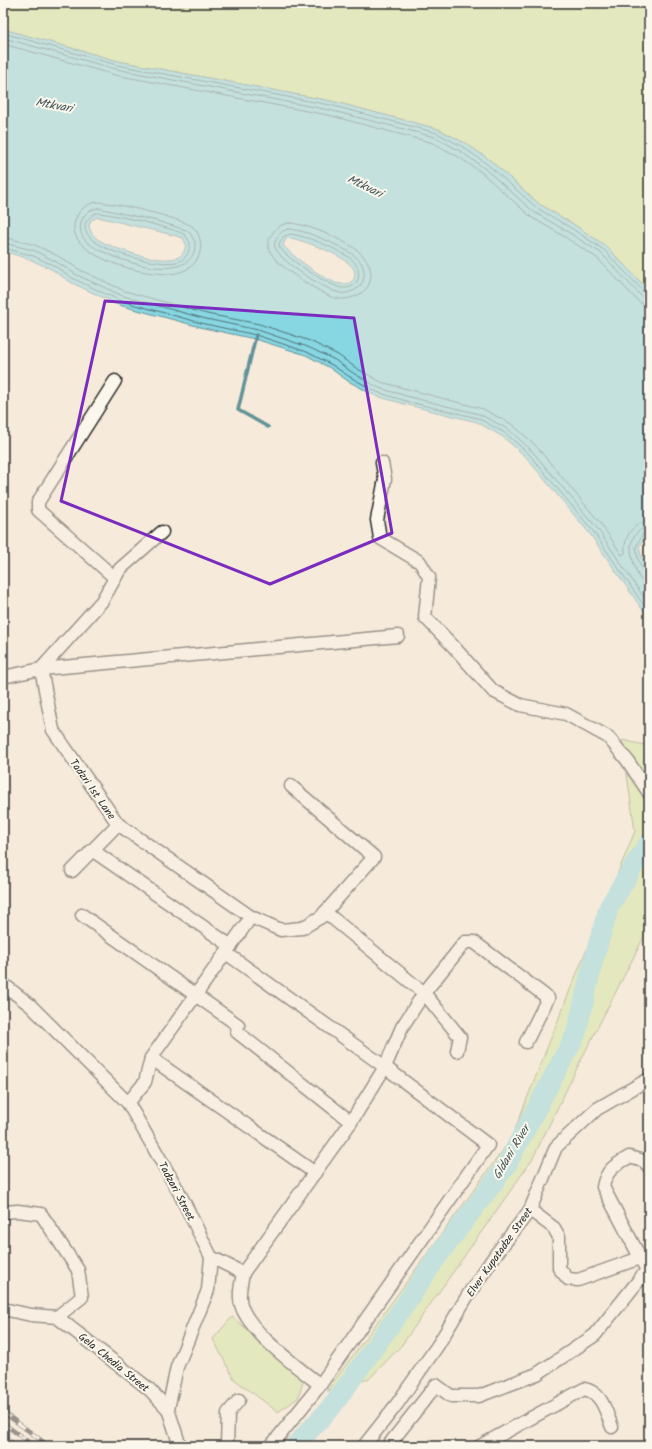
<svg xmlns="http://www.w3.org/2000/svg" width="652" height="1449" font-family="Kalam,sans-serif">
  <rect width="100%" height="100%" fill="#f6eada"/>
  <filter id="ink" filterUnits="userSpaceOnUse"><feTurbulence type="fractalNoise" baseFrequency=".025" numOctaves="2"/><feDisplacementMap in="SourceGraphic" scale="8" xChannelSelector="R" yChannelSelector="G"/><feConvolveMatrix kernelMatrix="1 2 1 2 8 2 1 2 1" color-interpolation-filters="sRGB"/></filter>
  <g filter="url(#ink)">
    <g fill="#cfe69b" stroke="#7d8863">
      <polygon points="3,3 649,3 649,291 606,246 573,224 539,204 490,160 465,143 438,129 331,101 118,61 3,29"/>
      <polygon points="622,740 649,746 649,927 581,1060 532,1160 401,1346 369,1379 327,1391 511,1139 570,990 635,831"/>
      <polygon points="232,1317 305,1376 298,1398 278,1412 234,1379 213,1339"/>
    </g>
    <path fill="#87d7e3" stroke="#629299" fill-rule="evenodd" d="M3,29L118,61L331,101L438,129L465,143L490,160L539,204L573,224L606,246L649,291V536H646L639,547L642,558L649,576V619L590,534L525,456L503,437L477,422L408,405L376,396L348,381L330,368L306,355L255,339L204,328L119,305L72,283L51,269L29,259L3,251ZM98,217L173,235L183,238L186,244C185,249 184,254 179,257C161,265 113,249 97,239C93,235 90,232 89,226L91,220ZM291,238C304,241 356,258 355,274C355,278 353,281 351,282C347,285 340,284 336,283C323,278 291,256 283,245L286,239Z"/>
    <g fill="none" stroke-linecap="round" stroke-linejoin="round">
      <g stroke="#507075" stroke-width="1">
        <polyline points="3,33 117,65 330,105 437,133 463,147 487,164 537,208 571,228 604,250 644,292 649,294"/>
        <polyline points="3,38 116,69 329,110 435,137 460,151 484,168 534,212 568,232 601,253 641,296 649,299"/>
        <polyline points="3,44 115,75 328,115 433,143 457,156 481,172 531,217 565,237 597,258 638,301 643,304 649,305"/>
        <path d="M96,202C112,202 182,218 193,227C206,240 202,263 185,270C176,275 165,274 155,273C132,272 61,252 76,218C80,209 87,204 96,202Z"/>
        <path d="M98,208L157,221L186,230L190,233L195,242C198,290 103,259 85,240C80,234 79,226 82,220C85,213 91,209 98,208Z"/>
        <path d="M96,213C107,212 177,229 185,235C187,237 189,241 190,243C190,250 187,258 180,261C161,268 99,252 88,235C81,225 87,218 96,213Z"/>
        <path d="M290,223C307,224 344,240 357,250C363,255 368,261 370,268C377,293 346,306 327,295C312,287 276,266 270,251C267,246 268,241 271,236C275,228 281,224 290,223Z"/>
        <path d="M288,229C302,228 351,249 360,261C365,268 366,279 360,286C355,291 348,294 340,293C326,290 282,263 276,249C273,245 275,242 277,238C280,232 283,231 288,229Z"/>
        <path d="M291,234C310,237 333,247 350,258C363,267 362,289 343,288C332,288 280,255 279,245C279,242 282,239 283,237Z"/>
        <path d="M3,237L35,245L58,256L80,270L125,291L207,314L259,324L310,341L338,355L356,368L381,382L483,409L513,425L536,446L601,524L622,555L625,553C623,538 633,522 649,521"/>
        <polyline points="3,243 33,250 55,261 77,275 123,296 206,319 258,330 308,347 335,360 353,373 379,388 410,397 479,414 508,429 531,450 597,528 649,605"/>
        <polyline points="3,248 31,255 53,265 74,279 121,301 205,324 256,335 307,352 332,365 350,377 377,392 409,402 478,418 505,433 528,453 593,531 649,613"/>
        <path d="M649,527C640,527 632,536 631,546C630,553 636,573 640,579C643,582 646,582 649,582"/>
        <polyline points="649,532 643,534 636,547 638,559 645,576 649,577"/>
      </g>
      <polyline stroke="#629299" stroke-width="3.5" points="256,335 238,410 268,427"/>
      <polyline stroke="#87d7e3" stroke-width="20" points="295,1446 333,1405 402,1309 440,1253 506,1166 576,1034 594,958 609,907 636,862 649,843"/>
      <g stroke="#2b2b2b" stroke-width="15">
        <g id="minor">
          <polyline points="382,463 385,479 377,520 380,538 420,562 429,577 425,617 453,646 493,691 520,705 566,714 608,737 627,760 649,793"/>
          <polyline points="115,578 38,510 38,502 115,381"/>
          <polyline points="41,669 53,730 118,824 251,917 281,930 302,928 321,917 374,857 291,786"/>
          <polyline points="41,669 102,601 120,569 162,532"/>
          <polyline points="3,677 41,669 398,636"/>
          <polyline points="92,850 231,946"/>
          <polyline points="72,871 118,824"/>
          <polyline points="325,912 424,993 460,1037 457,1051"/>
          <polyline points="82,915 238,1025 237,1032 351,1122"/>
          <polyline points="226,953 385,1067 488,1145 320,1385 271,1446"/>
          <polyline points="3,984 30,1005 128,1103 179,1192 211,1257 208,1290 177,1367 168,1409 180,1446"/>
          <polyline points="151,1058 315,1173"/>
          <polyline points="128,1103 145,1082 151,1058 251,917"/>
          <polyline points="530,1210 554,1228 559,1237 559,1268 568,1279 578,1280 640,1258"/>
          <polyline points="3,1212 18,1211 41,1214 78,1270 82,1297 57,1317"/>
          <polyline points="211,1257 243,1273 351,1122 385,1067 402,1027 424,993 465,942 474,942 548,998 526,1042"/>
          <path d="M644,1265L603,1187C606,1170 615,1165 629,1157L644,1161L649,1167"/>
          <path d="M243,1273C242,1281 239,1290 240,1298C240,1326 299,1368 320,1385"/>
          <polyline points="3,1309 31,1315 57,1317 149,1389 168,1409"/>
          <polyline points="227,1446 228,1413 239,1400"/>
          <polyline points="364,1446 397,1404 438,1345 468,1295 496,1254 530,1210 556,1147 597,1109 649,1079"/>
          <polyline points="388,1446 436,1385 451,1396 479,1396 537,1374 595,1335 647,1270 649,1269"/>
          <path d="M480,1446L584,1389C602,1392 606,1412 612,1427"/>
        </g>
      </g>
      <use href="#minor" stroke="#fbf7ec" stroke-width="12"/>
      <g stroke="#2b2b2b" stroke-width="4.5">
        <g id="rail">
          <polyline points="3,1412 49,1446"/>
          <polyline points="3,1423 34,1446"/>
          <polyline points="3,1436 16,1446"/>
        </g>
      </g>
      <use href="#rail" stroke="#fbf7ec" stroke-width="3" stroke-dasharray="9" stroke-linecap="butt"/>
    </g>
  </g>
  <path d="M0 0H652V1449H0ZM105,301L354,318L392,533L270,584L61,501Z" fill="#f6eada" fill-opacity=".55" fill-rule="evenodd"/>
  <path fill="none" stroke="#7b2cbf" stroke-width="3" stroke-linejoin="round" d="M105,301L354,318L392,533L270,584L61,501Z"/>
  <g text-anchor="middle" stroke-width="4" stroke-linejoin="round" paint-order="stroke">
    <g font-size="11" fill="#2b2b2b" stroke="#fbf7ec">
      <text transform="translate(93 789) rotate(55)" y="4">Tadzri 1st Lane</text>
      <text transform="translate(177 1191) rotate(62)" y="4">Tadzari Street</text>
      <text transform="translate(499 1252) rotate(-55)" y="4">Elver Kupatadze Street</text>
      <text transform="translate(114 1362) rotate(39)" y="4">Gela Chedia Street</text>
    </g>
    <g font-size="12" font-style="italic" fill="#425659" stroke="#fbf7ec">
      <text transform="translate(54 105) rotate(10)" y="4">Mtkvari</text>
      <text transform="translate(365 186) rotate(26)" y="4">Mtkvari</text>
      <text transform="translate(511 1152) rotate(-59)" y="4">Gldani River</text>
    </g>
  </g>
  <rect width="652" height="1449" fill="none" stroke="#fbf7ec" stroke-width="16"/>
  <rect x="8" y="8" width="636" height="1433" fill="none" stroke="#2b2b2b" stroke-width="1.5" filter="url(#ink)"/>
</svg>
